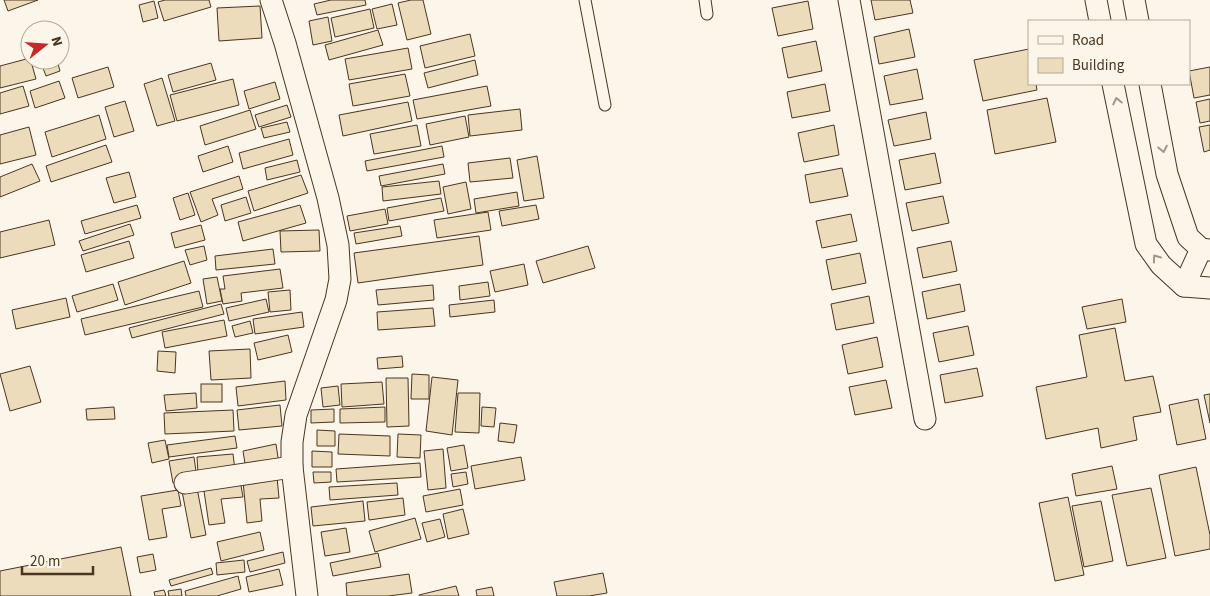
<svg xmlns="http://www.w3.org/2000/svg" width="1210" height="596" font-family="'Source Sans 3',sans-serif">
  <rect width="100%" height="100%" fill="#fbf6e9"/>
  <g fill="#ecdcbc" stroke="#4a3520">
    <polygon points="4,0 38,0 8,11"/>
    <polygon points="165,0 209,0 211,7 164,21 158,2"/>
    <polygon points="331,0 365,0 366,5 317,15 314,4"/>
    <polygon points="411,0 423,0 431,34 407,40 398,3"/>
    <polygon points="871,0 910,0 913,13 875,20"/>
    <polygon points="154,1 158,18 143,22 139,5"/>
    <polygon points="808,1 813,29 778,36 772,8"/>
    <polygon points="392,4 397,25 377,29 372,9"/>
    <polygon points="260,6 262,38 219,41 217,8"/>
    <polygon points="370,9 374,28 335,37 331,18"/>
    <polygon points="328,17 332,41 313,45 309,21"/>
    <polygon points="909,29 915,57 879,64 874,37"/>
    <polygon points="378,30 383,45 329,60 325,45"/>
    <polygon points="470,34 475,56 425,68 420,46"/>
    <polygon points="816,41 822,71 788,78 782,48"/>
    <polygon points="408,48 412,69 349,80 345,59"/>
    <polygon points="1029,49 1029,84 1036,84 1037,90 983,101 974,60"/>
    <polygon points="30,58 36,79 0,88 0,66"/>
    <polygon points="40,60 57,60 60,71 46,76"/>
    <polygon points="475,60 478,75 428,88 424,73"/>
    <polygon points="211,63 216,80 173,92 168,75"/>
    <polygon points="108,67 114,87 78,98 72,78"/>
    <polygon points="1210,67 1210,95 1194,98 1189,71"/>
    <polygon points="917,69 923,99 890,105 884,76"/>
    <polygon points="405,74 410,96 353,106 349,84"/>
    <polygon points="162,78 175,121 157,126 144,84"/>
    <polygon points="233,79 239,105 177,121 170,95"/>
    <polygon points="59,81 65,98 35,108 30,91"/>
    <polygon points="275,82 280,99 249,109 244,91"/>
    <polygon points="825,84 830,111 792,118 787,92"/>
    <polygon points="23,86 29,106 0,114 0,93"/>
    <polygon points="487,86 491,106 417,119 413,100"/>
    <polygon points="1047,98 1056,142 995,154 987,110"/>
    <polygon points="1210,99 1210,121 1200,123 1196,102"/>
    <polygon points="125,101 134,131 114,137 105,107"/>
    <polygon points="408,102 412,121 343,136 339,115"/>
    <polygon points="287,105 291,117 259,127 255,115"/>
    <polygon points="520,109 522,130 470,136 468,115"/>
    <polygon points="250,110 256,129 205,145 200,126"/>
    <polygon points="926,112 931,139 894,146 888,120"/>
    <polygon points="99,115 106,139 52,157 45,132"/>
    <polygon points="465,116 469,137 430,145 426,124"/>
    <polygon points="287,122 290,132 264,138 261,128"/>
    <polygon points="417,125 421,146 374,154 370,134"/>
    <polygon points="834,125 839,155 804,162 798,133"/>
    <polygon points="1210,125 1210,150 1204,152 1199,127"/>
    <polygon points="29,127 36,155 0,164 0,135"/>
    <polygon points="289,139 293,155 243,169 239,153"/>
    <polygon points="106,145 112,162 51,182 46,166"/>
    <polygon points="228,146 233,162 203,172 198,156"/>
    <polygon points="442,146 444,157 367,171 365,161"/>
    <polygon points="935,153 941,183 905,190 899,160"/>
    <polygon points="537,156 544,198 524,201 517,160"/>
    <polygon points="510,158 513,178 470,182 468,163"/>
    <polygon points="297,160 300,172 267,180 265,168"/>
    <polygon points="32,164 40,181 0,197 0,177"/>
    <polygon points="443,164 445,174 381,186 379,176"/>
    <polygon points="842,168 848,196 810,203 805,175"/>
    <polygon points="129,172 136,197 114,203 106,178"/>
    <polygon points="301,175 308,193 254,211 248,191"/>
    <polygon points="239,176 243,189 212,199 218,215 201,222 190,192"/>
    <polygon points="439,181 441,194 383,201 382,187"/>
    <polygon points="466,182 471,209 448,214 443,187"/>
    <polygon points="517,192 519,206 476,213 474,199"/>
    <polygon points="188,193 195,215 180,220 173,198"/>
    <polygon points="943,196 949,223 912,231 906,203"/>
    <polygon points="246,197 251,213 225,221 221,205"/>
    <polygon points="441,198 444,211 389,221 387,208"/>
    <polygon points="137,205 141,218 85,234 81,221"/>
    <polygon points="300,205 306,223 243,241 238,222"/>
    <polygon points="536,205 539,219 502,226 499,211"/>
    <polygon points="385,209 388,224 350,231 347,216"/>
    <polygon points="488,212 491,230 437,238 434,220"/>
    <polygon points="851,214 857,241 822,248 816,221"/>
    <polygon points="49,220 55,245 0,258 0,232"/>
    <polygon points="130,224 134,235 83,251 79,241"/>
    <polygon points="201,225 205,240 175,248 171,233"/>
    <polygon points="400,226 402,236 356,244 354,233"/>
    <polygon points="319,230 320,251 281,252 280,231"/>
    <polygon points="479,236 483,265 358,283 354,253"/>
    <polygon points="129,241 134,258 86,272 81,255"/>
    <polygon points="951,241 957,271 923,278 917,248"/>
    <polygon points="204,246 207,260 190,265 185,250"/>
    <polygon points="588,246 595,268 543,283 536,261"/>
    <polygon points="273,249 275,264 216,270 215,256"/>
    <polygon points="860,253 866,283 832,290 826,260"/>
    <polygon points="184,261 191,283 125,305 118,282"/>
    <polygon points="524,264 528,285 495,292 490,271"/>
    <polygon points="280,269 283,288 241,293 242,301 223,304 220,289 225,289 223,276"/>
    <polygon points="217,277 222,301 207,304 203,279"/>
    <polygon points="488,282 490,296 460,300 459,286"/>
    <polygon points="113,284 118,300 77,312 72,296"/>
    <polygon points="960,284 965,311 927,319 922,292"/>
    <polygon points="433,285 434,300 378,305 376,290"/>
    <polygon points="290,290 291,310 270,312 268,292"/>
    <polygon points="199,291 203,307 85,335 81,319"/>
    <polygon points="869,296 874,323 836,330 831,304"/>
    <polygon points="66,298 70,317 16,329 12,310"/>
    <polygon points="266,299 269,312 229,321 226,308"/>
    <polygon points="1122,299 1126,322 1087,329 1082,307"/>
    <polygon points="494,300 495,312 450,317 449,305"/>
    <polygon points="221,304 224,314 132,338 129,328"/>
    <polygon points="433,308 435,326 378,330 377,312"/>
    <polygon points="302,312 304,327 255,334 253,319"/>
    <polygon points="224,320 227,336 165,348 162,332"/>
    <polygon points="250,321 253,333 235,337 232,326"/>
    <polygon points="968,326 974,355 939,362 933,333"/>
    <polygon points="1115,328 1125,381 1153,376 1161,412 1133,417 1137,440 1101,448 1098,428 1046,439 1036,387 1087,377 1079,335"/>
    <polygon points="288,335 292,352 258,360 254,343"/>
    <polygon points="877,337 883,367 848,374 842,345"/>
    <polygon points="250,349 251,378 211,380 209,351"/>
    <polygon points="158,351 176,352 175,373 157,371"/>
    <polygon points="402,356 403,367 378,369 377,358"/>
    <polygon points="30,366 41,402 10,411 0,374"/>
    <polygon points="977,368 983,396 945,403 940,375"/>
    <polygon points="412,374 429,375 429,399 411,399"/>
    <polygon points="432,377 458,380 452,435 426,431"/>
    <polygon points="386,378 408,378 409,426 387,427"/>
    <polygon points="886,380 892,408 855,415 849,387"/>
    <polygon points="285,381 286,400 238,406 236,387"/>
    <polygon points="382,382 384,404 342,407 341,384"/>
    <rect x="201" y="384" width="21" height="18"/>
    <polygon points="338,386 340,405 323,407 321,388"/>
    <polygon points="196,393 197,408 166,411 164,395"/>
    <polygon points="458,393 480,393 479,433 455,432"/>
    <polygon points="1210,394 1210,423 1204,395"/>
    <polygon points="1198,399 1206,439 1177,445 1169,405"/>
    <polygon points="280,405 282,426 239,430 237,410"/>
    <polygon points="114,407 115,419 87,420 86,409"/>
    <polygon points="385,407 385,422 340,423 340,409"/>
    <polygon points="482,407 496,408 494,427 481,426"/>
    <polygon points="334,409 334,422 311,423 311,410"/>
    <polygon points="233,410 234,431 165,434 164,413"/>
    <polygon points="500,423 517,425 514,443 498,441"/>
    <polygon points="317,430 335,431 335,446 317,446"/>
    <polygon points="339,434 390,436 390,456 338,454"/>
    <polygon points="398,434 421,435 420,458 397,457"/>
    <polygon points="235,436 237,448 169,457 167,445"/>
    <polygon points="165,440 169,459 152,463 148,443"/>
    <polygon points="276,444 279,464 246,470 243,451"/>
    <polygon points="464,445 468,468 451,471 447,448"/>
    <polygon points="443,449 446,488 428,490 424,451"/>
    <polygon points="312,451 332,452 332,467 312,467"/>
    <polygon points="233,454 235,470 198,473 197,457"/>
    <polygon points="194,457 197,479 173,483 169,461"/>
    <polygon points="521,457 525,480 475,489 471,466"/>
    <polygon points="420,463 421,477 337,482 336,469"/>
    <polygon points="1112,466 1117,489 1076,496 1072,474"/>
    <polygon points="1196,467 1210,535 1210,549 1175,556 1159,475"/>
    <polygon points="313,472 331,472 331,482 314,483"/>
    <polygon points="466,472 468,484 453,487 451,474"/>
    <polygon points="277,477 279,498 260,499 262,521 247,523 243,481"/>
    <polygon points="240,480 243,497 221,499 225,523 209,525 204,491"/>
    <polygon points="397,483 398,495 330,500 329,487"/>
    <polygon points="197,488 206,535 191,538 182,491"/>
    <polygon points="1151,488 1166,558 1127,566 1112,495"/>
    <polygon points="460,489 463,505 426,512 423,496"/>
    <polygon points="178,490 181,506 162,509 167,537 149,540 141,496"/>
    <polygon points="1068,497 1084,575 1055,581 1039,503"/>
    <polygon points="403,498 405,515 369,520 367,502"/>
    <polygon points="363,501 365,521 313,526 311,507"/>
    <polygon points="1101,501 1113,561 1084,567 1072,506"/>
    <polygon points="463,509 469,534 448,539 443,514"/>
    <polygon points="415,518 421,539 375,552 369,531"/>
    <polygon points="440,519 445,537 427,542 422,523"/>
    <polygon points="346,528 350,552 325,556 321,532"/>
    <polygon points="260,532 264,550 221,561 217,542"/>
    <polygon points="121,547 131,596 0,596 0,571"/>
    <polygon points="283,552 285,563 250,572 247,561"/>
    <polygon points="378,553 381,567 333,576 330,563"/>
    <polygon points="153,554 156,570 140,573 137,557"/>
    <polygon points="244,560 245,572 217,575 216,563"/>
    <polygon points="211,568 213,574 171,586 169,580"/>
    <polygon points="279,569 283,585 249,592 246,577"/>
    <polygon points="603,573 607,593 589,596 557,596 554,582"/>
    <polygon points="409,574 412,593 388,596 347,596 346,583"/>
    <polygon points="238,576 241,589 217,596 186,596 185,591"/>
    <polygon points="456,586 459,596 419,596 419,595"/>
    <polygon points="492,587 494,596 477,596 476,590"/>
    <polygon points="181,589 182,596 169,596 168,591"/>
    <polygon points="164,590 166,596 155,596 154,592"/>
  </g>
  <g fill="none" stroke-linecap="round" stroke-linejoin="round">
    <g stroke="#4a3520" stroke-width="13">
      <g id="lane">
        <polyline points="585,0 605,105"/>
        <polyline points="705,0 707,14"/>
      </g>
    </g>
    <g stroke="#4a3520" stroke-width="23">
      <g id="street">
        <polyline points="271,0 285,43 328,198 338,245 340,279 336,300 296,415 292,442 292,467 307,596"/>
        <polyline points="849,0 925,419"/>
        <polyline points="1096,0 1100,21"/>
        <polyline points="1134,0 1138,21"/>
        <polyline points="1113,84 1146,244 1161,265 1184,286 1210,288"/>
        <polyline points="1150,84 1167,174 1188,237 1201,249 1210,250"/>
        <polyline points="1184,286 1201,249"/>
        <polyline points="185,483 292,467"/>
      </g>
    </g>
    <use href="#lane" stroke="#fbf6e9" stroke-width="11"/>
    <use href="#street" stroke="#fbf6e9" stroke-width="21"/>
  </g>
  <defs><path id="oneway-chevron" d="M-2-3.5L2.5 0L-2 3.5" fill="none" stroke-width="1.6" stroke-linecap="round" stroke-linejoin="round" transform="scale(1.25)"/></defs>
  <g stroke="#a29684">
    <use href="#oneway-chevron" transform="translate(1117 101) rotate(-102)"/>
    <use href="#oneway-chevron" transform="translate(1163 149) rotate(79)"/>
    <use href="#oneway-chevron" transform="translate(1156 258) rotate(-126)"/>
  </g>
  <rect x="1028" y="20" width="162" height="65" fill="#fbf6e9" stroke="#b4a999"/>
  <rect x="1038" y="36" width="25" height="8" fill="#fbf6e9" stroke="#b4a999"/>
  <text x="1072" y="45" font-size="15" fill="#4a3520">Road</text>
  <rect x="1038" y="58" width="25" height="15" fill="#ecdcbc" stroke="#b4a999"/>
  <text x="1072" y="70" font-size="15" fill="#4a3520">Building</text>
  <g transform="translate(45 45) rotate(73)"><circle r="24" fill="#fbf6e9" stroke="#b4a999"/>
  <path d="M0-4L9 19L0 12L-9 19Z" fill="#c62828"/>
  <text y="-8" font-size="14" font-weight="bold" text-anchor="middle" fill="#4a3520">N</text>
  </g>
  <path d="M22 566v8h71v-8" fill="none" stroke="#4a3520" stroke-width="2.5"/>
  <text x="30" y="566" font-size="15" fill="#4a3520" stroke="#fbf6e9" stroke-width="4" paint-order="stroke">20 m</text>
</svg>
